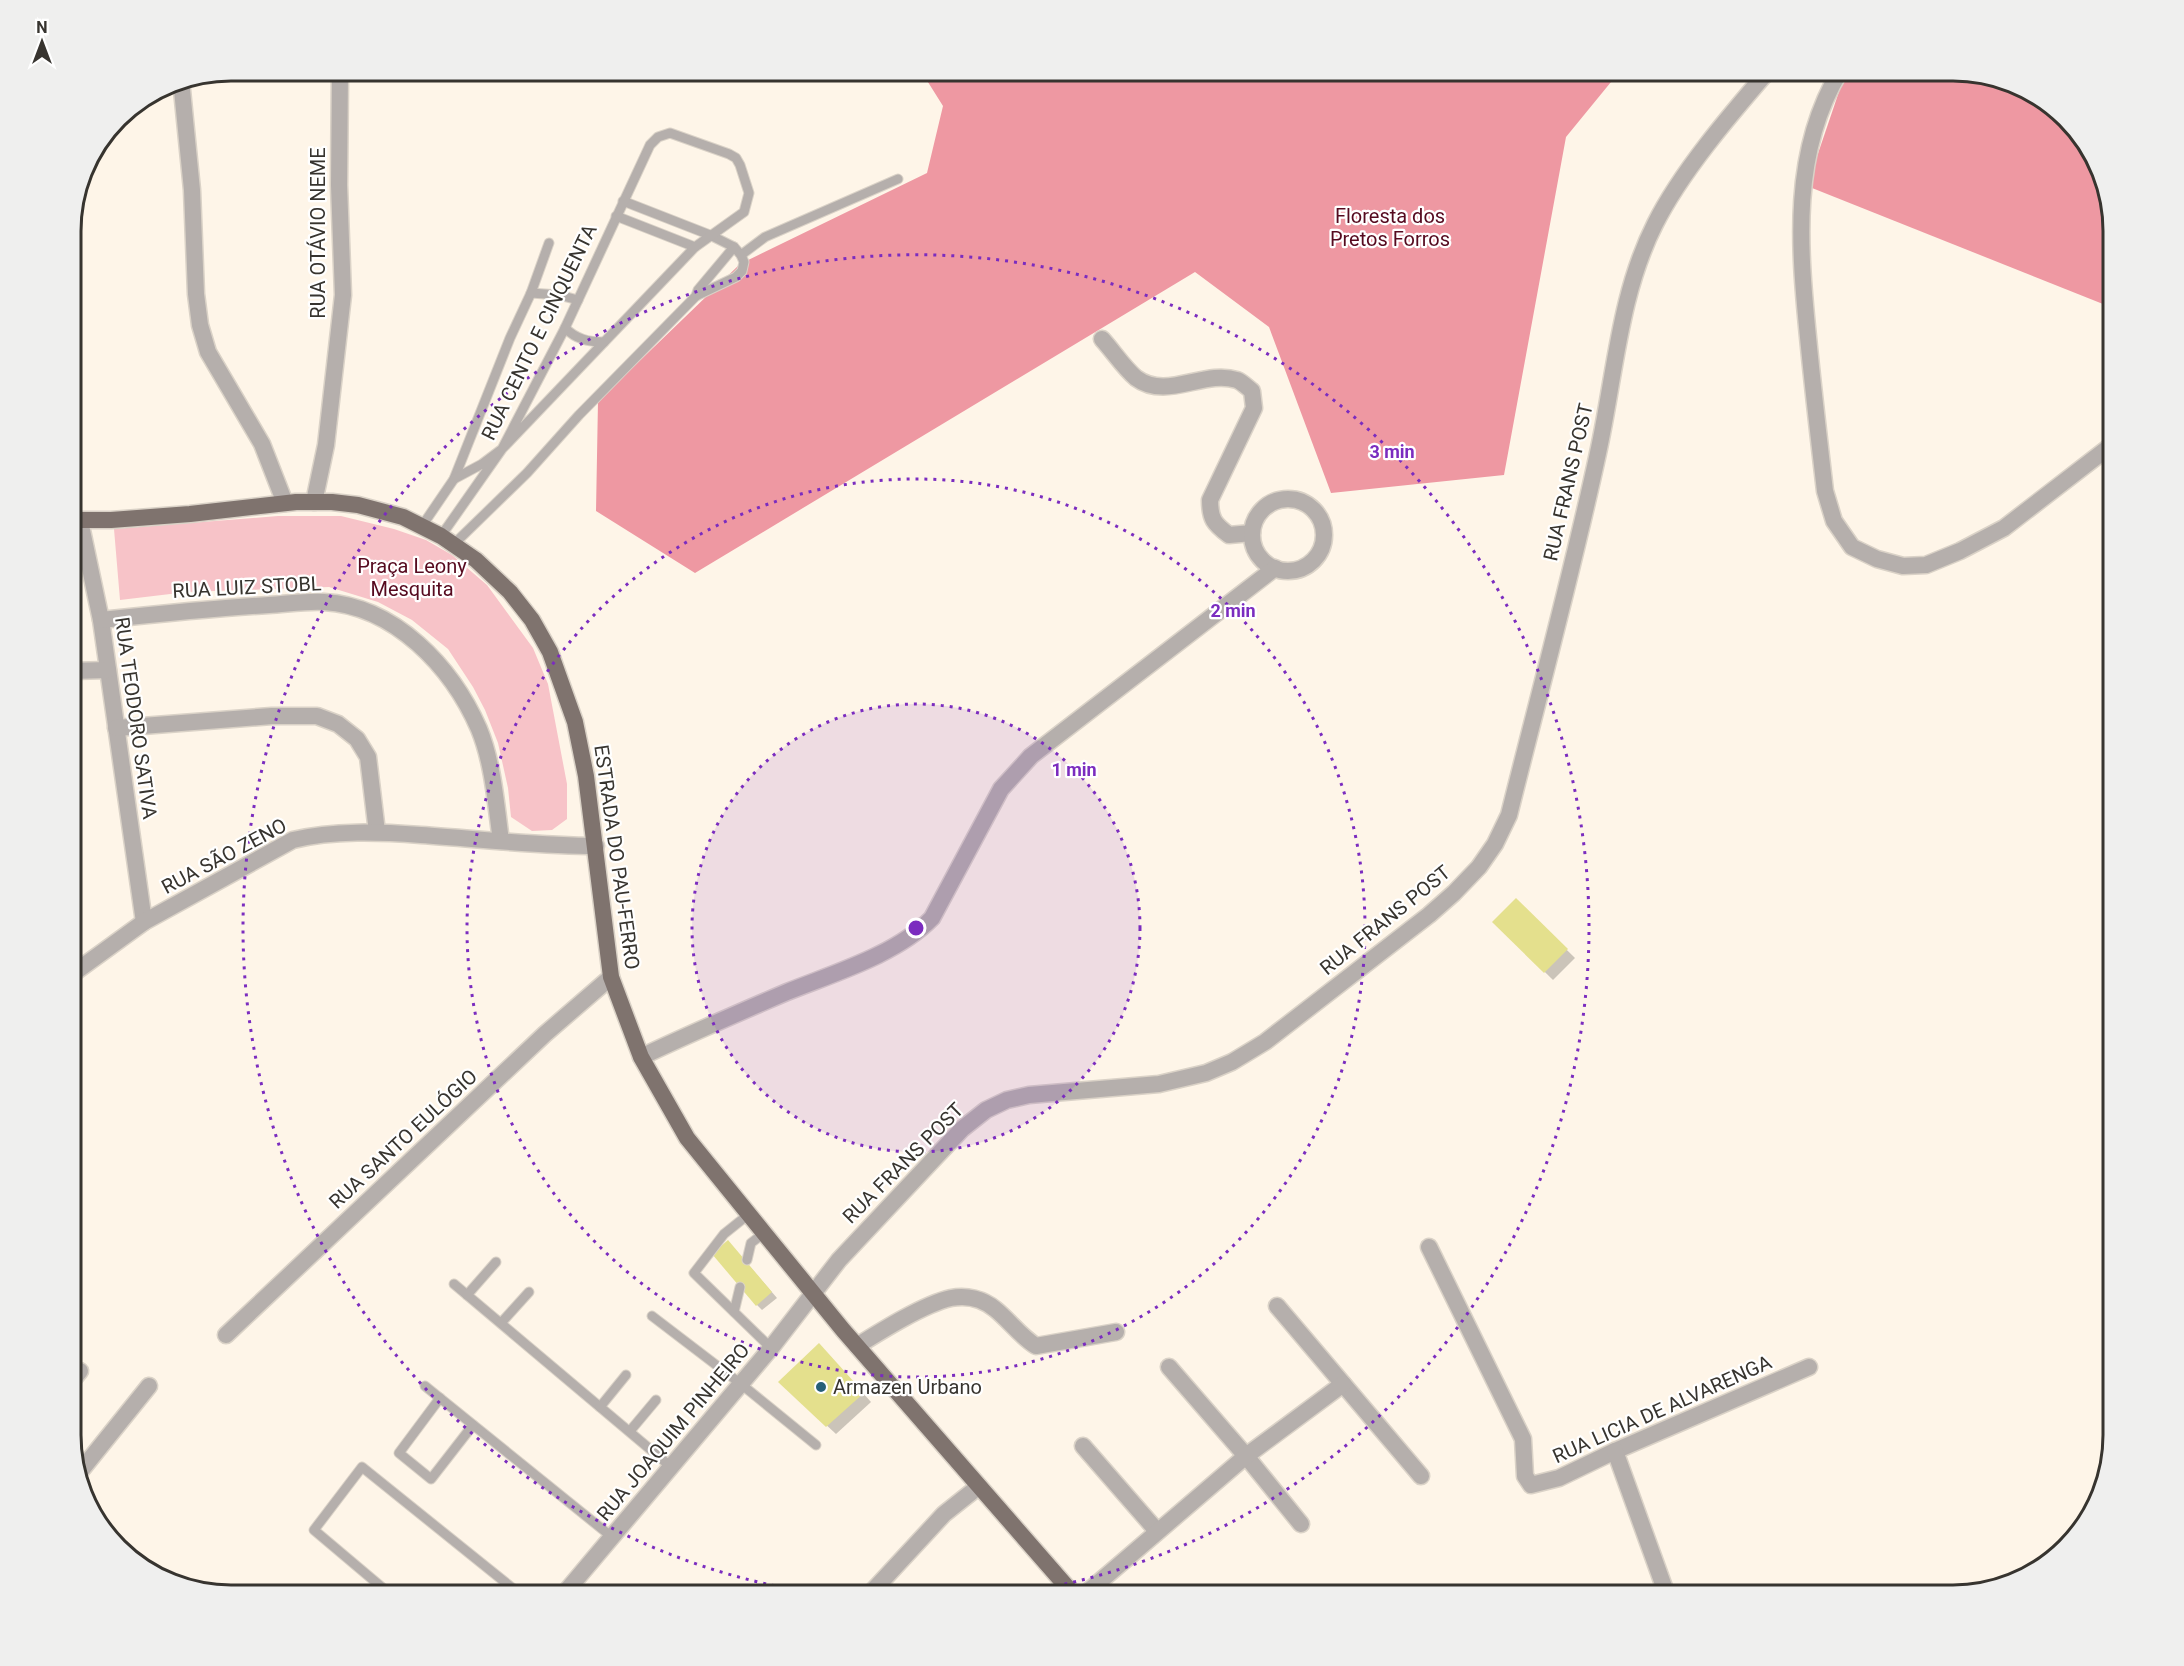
<svg xmlns="http://www.w3.org/2000/svg" width="2184" height="1666" font-family="Roboto,sans-serif">
  <rect width="100%" height="100%" fill="#fef5e8"/>
  <polygon fill="#f7c3c8" points="278,516 341,516 394,529 426,540 452,555 487,585 533,648 548,684 567,784 567,819 552,830 532,831 511,817 508,788 498,743 485,710 473,687 448,649 412,620 378,602 329,587 187,592 120,600 114,529"/>
  <g fill="#ee98a2">
    <polygon points="921,71 1620,71 1566,137 1504,475 1331,493 1269,327 1195,272 695,573 596,511 598,401 740,264 927,173 943,106"/>
    <polygon points="1846,71 1953,71 2005,79 2051,104 2097,161 2113,231 2113,308 1807,186"/>
  </g>
  <g fill="#0003">
    <polygon points="1516,900 1575,958 1553,980 1494,922"/>
    <polygon points="733,1247 777,1298 762,1310 757,1305"/>
    <polygon points="828,1354 871,1402 836,1434 780,1382"/>
  </g>
  <g fill="#e4e08d">
    <polygon points="1516,898 1568,949 1544,973 1492,922"/>
    <polygon points="728,1240 772,1292 756,1306 712,1254"/>
    <polygon points="819,1343 864,1393 826,1427 778,1382"/>
  </g>
  <g fill="none" stroke-linecap="round" stroke-linejoin="round">
    <g stroke="#dad2c7" stroke-width="11">
      <g id="service">
        <polyline points="623,201 710,235 734,247 741,255 744,262 742,271 736,277 696,296"/>
        <polyline points="616,216 695,247"/>
        <polyline points="741,255 765,237 898,179"/>
        <polyline points="531,293 559,295 578,300"/>
        <path d="M565,328C576,339 588,342 604,342"/>
        <polyline points="422,526 454,479 510,338 531,293 549,243"/>
        <polyline points="441,536 502,449 565,328 650,145 658,137 670,133 729,154 736,158 740,165 749,193 744,212 695,247 502,449 482,464 454,479"/>
        <polyline points="454,544 527,473 579,415 696,296 698,290 734,247"/>
        <polyline points="749,1214 724,1234 694,1273 771,1348"/>
        <polyline points="747,1260 751,1243 764,1233"/>
        <polyline points="454,1284 670,1466"/>
        <polyline points="467,1295 496,1262"/>
        <polyline points="734,1312 740,1287"/>
        <polyline points="652,1316 741,1384 816,1445"/>
        <polyline points="501,1323 529,1292"/>
        <polyline points="425,1386 612,1537"/>
        <polyline points="440,1398 399,1453 431,1479 473,1425"/>
        <polyline points="600,1407 626,1375"/>
        <polyline points="630,1431 656,1400"/>
        <polyline points="391,1595 314,1530 362,1467 521,1595"/>
      </g>
    </g>
    <g stroke="#dad2c7" stroke-width="19">
      <g id="minor">
        <path d="M1840,71C1791,152 1799,246 1808,337C1813,389 1819,440 1825,491L1834,521L1852,547L1877,559L1903,566L1926,565L1960,551L2004,528L2113,444"/>
        <polyline points="181,80 192,190 196,294 200,325 208,352 262,444 285,503"/>
        <path d="M1102,339C1113,351 1124,368 1136,378C1167,401 1204,369 1237,380C1242,382 1247,387 1252,391L1254,408L1210,500C1210,519 1214,524 1229,535L1252,533"/>
        <circle cx="1288" cy="535" r="36"/>
        <polyline points="314,502 326,445 343,295 339,185 340,71"/>
        <polyline points="80,521 101,620 144,922"/>
        <path d="M101,620C157,614 213,608 269,605C287,604 306,601 324,602C395,606 452,667 479,729C493,763 496,804 501,841"/>
        <polyline points="71,671 108,670"/>
        <polyline points="116,728 272,716 317,716 338,724 357,739 368,757 377,832"/>
        <path d="M71,975L144,922L293,840C334,830 380,832 421,835C480,839 537,846 596,846"/>
        <path d="M641,1057C689,1034 738,1013 787,992C834,973 896,955 932,918L1001,789L1031,756L1275,568"/>
        <polyline points="1429,1247 1523,1439 1525,1476 1531,1485 1559,1478 1615,1451 1809,1367"/>
        <polyline points="1277,1306 1421,1476"/>
        <polyline points="226,1335 545,1034 611,977"/>
        <path d="M857,1346C881,1331 924,1304 951,1298C967,1295 983,1299 995,1309C1009,1320 1020,1336 1036,1346L1116,1332"/>
        <polyline points="1169,1367 1246,1456 1301,1524"/>
        <polyline points="71,1382 80,1371"/>
        <polyline points="1083,1446 1157,1531"/>
        <polyline points="1615,1451 1667,1595"/>
        <polyline points="78,1472 83,1468 149,1386"/>
        <path d="M563,1595L771,1348L839,1260L962,1129L986,1110L1007,1100L1029,1095L1159,1084L1206,1073L1232,1062L1265,1042L1429,915L1454,893L1479,867L1495,844L1509,815C1539,694 1572,574 1598,453C1615,376 1619,295 1655,224C1681,172 1730,115 1768,71"/>
        <polyline points="869,1595 944,1514 978,1487"/>
        <polyline points="1055,1595 1064,1584"/>
        <polyline points="1084,1595 1246,1456 1343,1384"/>
      </g>
    </g>
    <g stroke="#dad2c7" stroke-width="19">
      <polyline id="primary" points="71,520 111,520 190,514 296,502 332,502 358,505 403,517 441,536 476,560 510,592 532,620 550,652 575,722 586,776 611,977 641,1057 687,1138 764,1233 843,1330 1074,1595"/>
    </g>
    <use href="#service" stroke="#b5afac" stroke-width="9"/>
    <use href="#minor" stroke="#b5afac" stroke-width="16"/>
    <use href="#primary" stroke="#7f736e" stroke-width="16"/>
  </g>
  <circle cx="916" cy="928" r="224" fill="#7b2cbf" fill-opacity=".12"/>
  <g fill="none" stroke="#7b2cbf" stroke-width="3" stroke-dasharray="3 6">
    <circle cx="916" cy="928" r="224"/>
    <circle cx="916" cy="928" r="449"/>
    <path d="M828 1595A673 673 0 1 1 1004 1595"/>
  </g>
  <circle fill="#265f78" stroke="#fff" stroke-width="2" cx="821" cy="1387" r="6"/>
  <g text-anchor="middle" stroke-width="4.5" stroke-linejoin="round" paint-order="stroke">
    <g font-size="20" fill="#560a1f" stroke="#fff">
      <text x="1390" y="223">Floresta dos<tspan x="1390" dy="23">Pretos Forros</tspan></text>
      <text x="412" y="573">Praça Leony<tspan x="412" dy="23">Mesquita</tspan></text>
    </g>
    <g font-size="20" fill="#37342f" stroke="#fff">
      <text transform="translate(318 233) rotate(-90)" y="7">RUA OTÁVIO NEME</text>
      <text transform="translate(539 332) rotate(-64)" y="7">RUA CENTO E CINQUENTA</text>
      <text transform="translate(1568 482) rotate(-77)" y="7">RUA FRANS POST</text>
      <text transform="translate(247 587) rotate(-3)" y="7">RUA LUIZ STOBL</text>
      <text transform="translate(136 718) rotate(82)" y="7">RUA TEODORO SATIVA</text>
      <text transform="translate(224 856) rotate(-28)" y="7">RUA SÃO ZENO</text>
      <text transform="translate(617 857) rotate(82)" y="7">ESTRADA DO PAU-FERRO</text>
      <text transform="translate(1385 920) rotate(-39)" y="7">RUA FRANS POST</text>
      <text transform="translate(403 1139) rotate(-43)" y="7">RUA SANTO EULÓGIO</text>
      <text transform="translate(903 1163) rotate(-45)" y="7">RUA FRANS POST</text>
      <text transform="translate(1662 1409) rotate(-24)" y="7">RUA LICIA DE ALVARENGA</text>
      <text transform="translate(673 1432) rotate(-50)" y="7">RUA JOAQUIM PINHEIRO</text>
    </g>
    <g font-size="20" fill="#37342f" stroke="#fff" text-anchor="start">
      <text x="833" y="1394">Armazen Urbano</text>
    </g>
  </g>
  <path d="M0 0H2184V1666H0ZM231 81H1953A150 150 0 0 1 2103 231V1435A150 150 0 0 1 1953 1585H231A150 150 0 0 1 81 1435V231A150 150 0 0 1 231 81Z" fill="#efefee" fill-rule="evenodd"/>
  <path fill="none" stroke="#37342f" stroke-width="3" d="M231 81H1953A150 150 0 0 1 2103 231V1435A150 150 0 0 1 1953 1585H231A150 150 0 0 1 81 1435V231A150 150 0 0 1 231 81Z"/>
  <circle cx="916" cy="928" r="9" fill="#7b2cbf" stroke="#fff" stroke-width="3"/>
  <g font-size="18" text-anchor="middle" font-weight="bold" fill="#7b2cbf" stroke="#fff" stroke-width="4.5" stroke-linejoin="round" paint-order="stroke">
    <text x="1392" y="458">3 min</text>
    <text x="1233" y="617">2 min</text>
    <text x="1074" y="776">1 min</text>
  </g>
  <g transform="translate(42 42)" stroke="#ffffff" stroke-width="4.5" paint-order="stroke">
  <path d="M0-4.5L10 22L0 15L-10 22Z" fill="#37342f"/>
  <text y="-9" font-size="16" font-weight="bold" text-anchor="middle" fill="#37342f">N</text>
  </g>
</svg>
